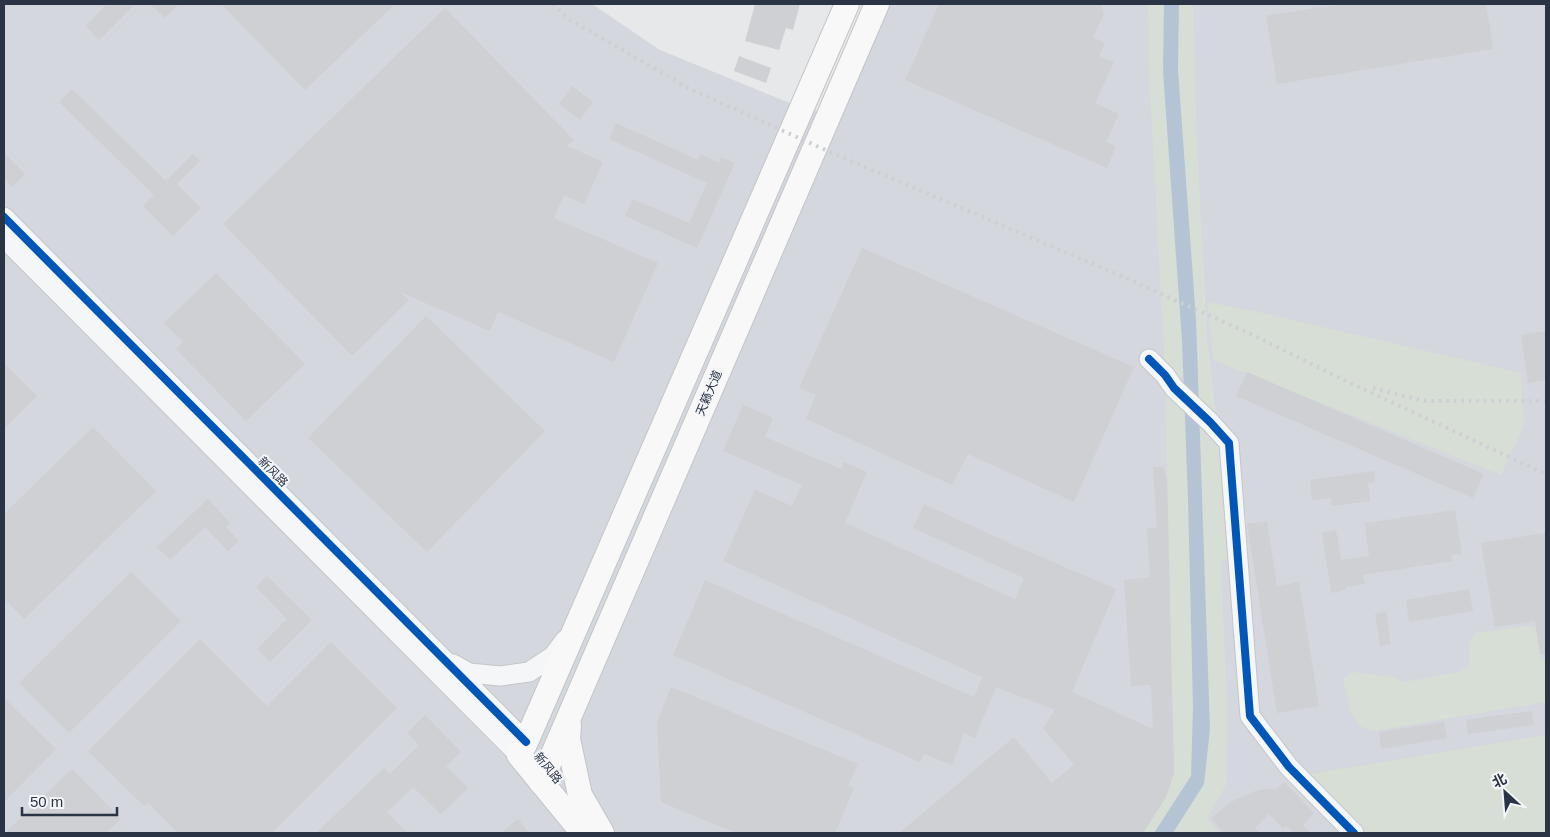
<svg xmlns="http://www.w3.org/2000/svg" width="1550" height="837" font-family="Helvetica,'Noto Sans SC',sans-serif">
  <rect width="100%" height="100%" fill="#e6e8ea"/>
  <path fill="#d4d7dd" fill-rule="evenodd" d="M4,4H592L660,50L802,108L829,113L877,4H1546V833H4ZM1203,260L1206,333L1217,428L1165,375Z"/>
  <g fill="#d6ded6">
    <polygon points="1148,4 1193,4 1196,112 1206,333 1232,560 1221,560 1227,710 1226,785 1207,818 1220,833 1143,833 1166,797 1174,773 1165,375 1149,71"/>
    <polygon points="1207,302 1263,313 1521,373 1524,426 1501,475 1213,360"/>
    <polygon points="1527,626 1536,628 1541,659 1546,661 1546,702 1374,731 1360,726 1350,712 1343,679 1351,672 1393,677 1404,682 1459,672 1470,664 1470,641 1476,633"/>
    <polygon points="1546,735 1546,833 1352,833 1296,776"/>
  </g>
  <polygon fill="#b4c4d5" points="1164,4 1179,4 1178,70 1196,320 1210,729 1204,784 1173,833 1154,833 1191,776 1193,707 1188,498 1182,341 1163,71"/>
  <g fill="#ced0d3">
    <polygon points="107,4 135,4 99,40 86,26"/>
    <polygon points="150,4 179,4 165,18"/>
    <polygon points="221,4 395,4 305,90"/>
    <polygon points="755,4 800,4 793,30 786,28 779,50 745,41"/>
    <polygon points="939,4 1101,4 1104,14 1093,37 1105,43 1099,56 1114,62 1095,103 1119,114 1106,142 1116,146 1107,168 905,80"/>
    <polygon points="1341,4 1486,4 1493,49 1277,84 1266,16"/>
    <polygon points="445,8 574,140 567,146 603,162 584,204 564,195 554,218 658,263 614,362 498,312 490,331 400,292 409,300 352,356 223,224"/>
    <polygon points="739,56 771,68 766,83 734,71"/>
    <polygon points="572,86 593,102 580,120 559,104"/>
    <polygon points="72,89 166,181 193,154 200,161 177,184 201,208 173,236 143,206 154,195 59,102"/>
    <polygon points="616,123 698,160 700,154 719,163 721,157 735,163 697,248 625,216 633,199 689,223 707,183 609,139"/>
    <polygon points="4,153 25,174 12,187 4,178"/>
    <polygon points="862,248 1134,367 1074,502 968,454 952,485 806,419 816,395 799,388"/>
    <polygon points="216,273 305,364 246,421 176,349 183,342 164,323"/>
    <polygon points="426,316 545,431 427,552 308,438"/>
    <polygon points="1546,331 1546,380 1528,383 1521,335"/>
    <polygon points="4,363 37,396 4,429"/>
    <polygon points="1247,372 1484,474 1473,498 1236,396"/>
    <polygon points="743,405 773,418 765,437 841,469 844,462 867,472 845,523 1015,599 1024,578 913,528 924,504 1027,551 1116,589 1072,692 1153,729 1151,685 1131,686 1124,580 1150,577 1147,529 1157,527 1153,467 1163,467 1167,480 1174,773 1166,797 1143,833 899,833 1014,737 1052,783 1074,765 1043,728 1055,710 996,687 975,738 964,733 952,765 924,754 920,762 673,655 705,580 974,697 982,677 723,561 755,490 792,506 802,485 723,451"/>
    <polygon points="93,427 156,491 24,619 4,598 4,514"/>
    <polygon points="1374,471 1375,482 1368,483 1370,501 1332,506 1331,498 1312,500 1310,480"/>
    <polygon points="208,499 230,523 226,527 239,541 228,551 205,527 170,560 157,547"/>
    <polygon points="1455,510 1462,554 1451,555 1452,561 1363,575 1365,584 1345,587 1346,590 1331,593 1322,533 1336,530 1341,560 1369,556 1365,523"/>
    <polygon points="1267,521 1277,586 1299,582 1319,706 1277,713 1247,524"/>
    <polygon points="1545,533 1546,654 1540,654 1535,621 1495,627 1481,543"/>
    <polygon points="131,572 181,621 69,733 19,683"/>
    <polygon points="267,576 312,620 270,662 257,649 287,619 256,587"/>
    <polygon points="1469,589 1473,611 1409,622 1406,600"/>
    <polygon points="1386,612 1391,644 1380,646 1375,614"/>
    <polygon points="200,639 267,706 331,642 397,708 272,833 178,833 148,803 144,806 88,751"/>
    <polygon points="671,687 858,764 848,786 854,788 835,833 736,833 661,802 657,722"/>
    <polygon points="4,698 56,749 4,802"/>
    <polygon points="1532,711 1534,725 1468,734 1466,720"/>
    <polygon points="425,715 461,752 446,766 468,788 441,814 413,787 387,812 407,833 316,833 384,768 390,774 419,745 407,733"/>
    <polygon points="1444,722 1447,738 1381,749 1379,732"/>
    <polygon points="72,769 121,819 106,833 5,833"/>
    <polygon points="1284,782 1314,813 1303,825 1311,833 1294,833 1286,826 1283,829 1269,814 1255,828 1260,833 1224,833 1211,818 1229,803 1255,791 1266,789 1276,789"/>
    <polygon points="518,819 529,833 501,833"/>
  </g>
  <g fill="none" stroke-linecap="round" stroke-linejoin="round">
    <g stroke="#c4c6c8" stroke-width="21">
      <g id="minor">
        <polyline points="4,217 526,742"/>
        <polyline points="4,238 519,755"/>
        <polyline points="1149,359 1165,375 1174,388 1210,422 1229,443 1250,716 1289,767 1354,833"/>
        <polyline points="453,664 469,673 500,676 529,672 553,656 565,640"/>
      </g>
    </g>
    <g stroke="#c2c5c8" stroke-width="26">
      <g id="major">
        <polyline points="569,725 568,739 580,795 602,833"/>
        <polyline points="541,782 877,4"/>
        <polyline points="583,833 519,755 526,742 847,4"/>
      </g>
    </g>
    <use href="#minor" stroke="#f5f6f7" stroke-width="19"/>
    <use href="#major" stroke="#f8f8f8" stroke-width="24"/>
    <g stroke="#cecfd2" stroke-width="4" stroke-dasharray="2.5 5" stroke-linecap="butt">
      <polyline points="553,4 570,20 686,87 830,152 1128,279 1255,336 1348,382 1546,474"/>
      <polyline points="1373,388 1424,401 1546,401"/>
    </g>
    <g stroke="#f4f6f9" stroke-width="11">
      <g id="cycleway">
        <polyline points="4,217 526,742"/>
        <polyline points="1149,359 1165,375 1174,388 1210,422 1229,443 1250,716 1289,767 1354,833"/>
      </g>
    </g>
    <use href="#cycleway" stroke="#0057b8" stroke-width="8"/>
  </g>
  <g text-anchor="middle" stroke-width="4" stroke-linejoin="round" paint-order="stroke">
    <g font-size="12" fill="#2b3445" stroke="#f4f6f9">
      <text transform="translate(709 393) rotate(-67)" y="4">天籁大道</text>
      <text transform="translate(273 472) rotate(45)" y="4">新风路</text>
      <text transform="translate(548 768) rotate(51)" y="4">新风路</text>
    </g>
  </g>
  <rect width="1550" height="837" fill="none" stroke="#2b3445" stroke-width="10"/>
  <g transform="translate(1505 792) rotate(334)" stroke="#f4f6f9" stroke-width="4" paint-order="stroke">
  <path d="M0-4L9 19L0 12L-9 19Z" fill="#2b3445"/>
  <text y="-8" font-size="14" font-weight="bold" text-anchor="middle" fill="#2b3445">北</text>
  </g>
  <path d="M22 807v8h95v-8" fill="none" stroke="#2b3445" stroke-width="2.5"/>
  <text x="30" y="807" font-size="15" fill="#2b3445" stroke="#f4f6f9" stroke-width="4" paint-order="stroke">50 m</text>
</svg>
